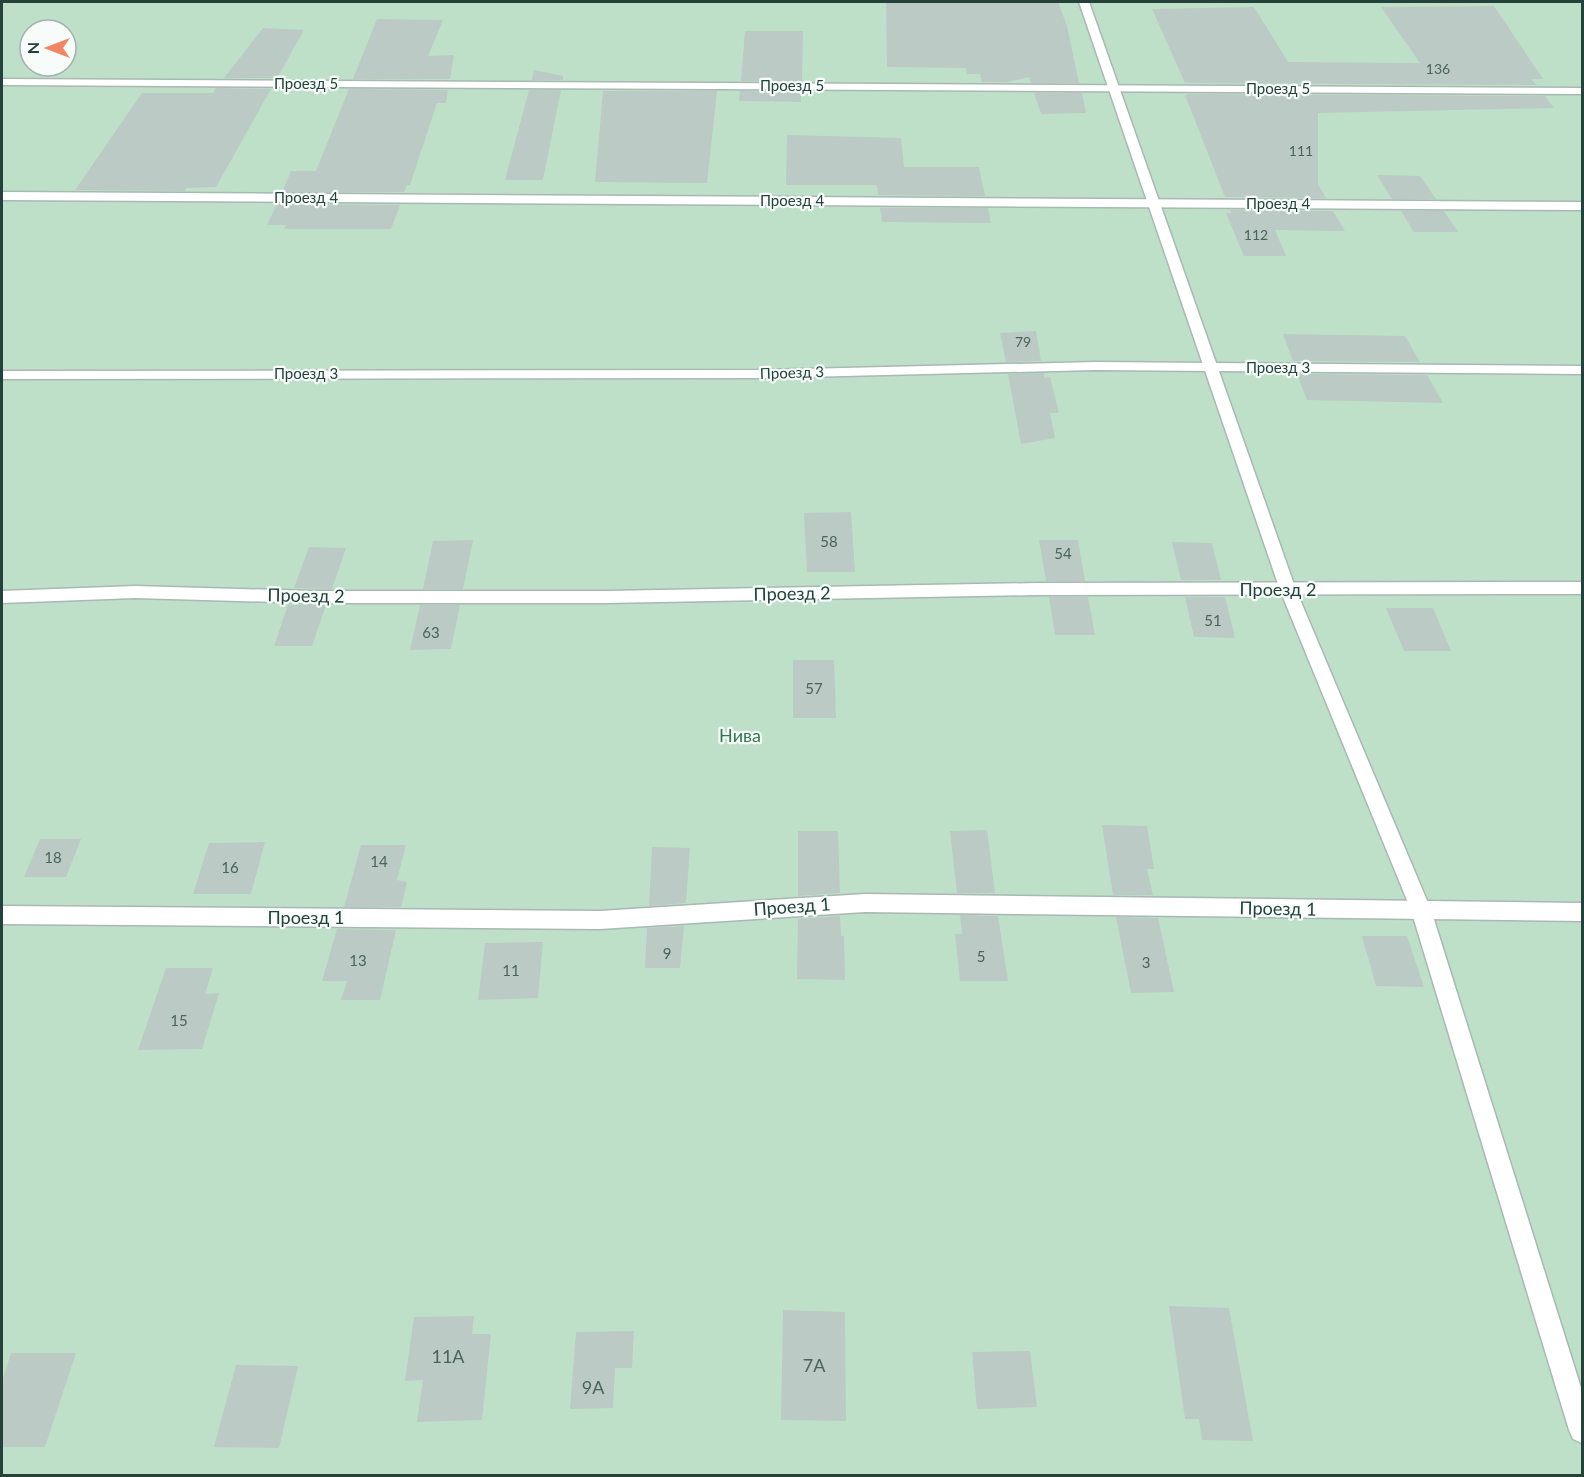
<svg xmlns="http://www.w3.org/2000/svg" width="1584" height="1477" font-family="Lato,sans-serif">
  <rect width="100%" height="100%" fill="#e6efeb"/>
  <path fill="#bfe0c8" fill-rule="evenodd" d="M2,2H1582V1475L2,1476ZM30,30H66V66H30Z"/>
  <g fill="#bbcac4">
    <polygon points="886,2 1058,2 1067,26 1079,83 1031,83 1029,77 1008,82 982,82 980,74 967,74 966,68 887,67"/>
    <polygon points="1494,6 1543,79 1531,79 1537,85 1185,83 1152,9 1254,7 1288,62 1420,63 1381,7"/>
    <polygon points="377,19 443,20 428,56 454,55 450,79 353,79"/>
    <polygon points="263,28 304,30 277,78 224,78"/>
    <polygon points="745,31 803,31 802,81 741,81"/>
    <polygon points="534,70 563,76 563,80 532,80"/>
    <polygon points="216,88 271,89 216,187 186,188 185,191 75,190 142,93 213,93"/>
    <polygon points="349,89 448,90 446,103 437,103 410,185 407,185 404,192 282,192 291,171 316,171"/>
    <polygon points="529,90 561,90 543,180 505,180"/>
    <polygon points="603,91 717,91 707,183 595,182"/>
    <polygon points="740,91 801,92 801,102 739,101"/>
    <polygon points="1034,93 1082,93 1086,113 1041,114"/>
    <polygon points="1189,94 1545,96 1554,108 1318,113 1318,184 1326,198 1225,197 1185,95"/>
    <polygon points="787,135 901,138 904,167 979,167 985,196 878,195 877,185 786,185"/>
    <polygon points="1377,175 1420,176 1436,199 1392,199"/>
    <polygon points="277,204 400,205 391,229 284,229 286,225 267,225"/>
    <polygon points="880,208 988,208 991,223 882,222"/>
    <polygon points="1230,210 1333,211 1345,231 1275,230 1286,256 1244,256 1226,213 1232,213"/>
    <polygon points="1401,211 1444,211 1458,232 1414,232"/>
    <polygon points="1036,331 1041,361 1006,362 1000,333"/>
    <polygon points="1283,334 1405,336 1420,362 1293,361"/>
    <polygon points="1044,373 1044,378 1050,377 1059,413 1050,413 1055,438 1021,444 1008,374"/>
    <polygon points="1297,374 1427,375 1443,403 1307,400"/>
    <polygon points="851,512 855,572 807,572 804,513"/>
    <polygon points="473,540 463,589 423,589 433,541"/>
    <polygon points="1039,540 1078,540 1085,581 1046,581"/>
    <polygon points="1172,542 1212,543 1221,580 1181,580"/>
    <polygon points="309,547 346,548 332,589 294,588"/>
    <polygon points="1049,597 1088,597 1095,635 1055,635"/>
    <polygon points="1185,597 1225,597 1235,638 1194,637"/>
    <polygon points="288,605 326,605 312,646 274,646"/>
    <polygon points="420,605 460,605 451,649 410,650"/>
    <polygon points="1386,608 1433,608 1451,651 1404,651"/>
    <polygon points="793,660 834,660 836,718 793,718"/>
    <polygon points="1102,825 1147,826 1154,869 1147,869 1153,895 1113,895"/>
    <polygon points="987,830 995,893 957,893 950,831"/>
    <polygon points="798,831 838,831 840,893 798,896"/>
    <polygon points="40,839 81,839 66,877 24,877"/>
    <polygon points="265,842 251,894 193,894 209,843"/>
    <polygon points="361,845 406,845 397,880 407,882 401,907 344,907"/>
    <polygon points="652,847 690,848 686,903 649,906"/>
    <polygon points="960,915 998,916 1008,981 960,981 955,934 962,934"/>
    <polygon points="840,916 841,936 844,936 845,980 797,979 798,919"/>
    <polygon points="1116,917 1158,918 1174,992 1131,993"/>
    <polygon points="684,926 680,968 645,968 647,928"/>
    <polygon points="337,929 396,930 380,1000 341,1000 347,981 322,981"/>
    <polygon points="1362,936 1407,936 1424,987 1376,986"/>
    <polygon points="543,942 538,998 478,1000 485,943"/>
    <polygon points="166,968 213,968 205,994 219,993 202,1049 138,1050"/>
    <polygon points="1169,1306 1229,1308 1253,1441 1202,1440 1199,1419 1185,1419"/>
    <polygon points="783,1310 845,1312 846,1421 781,1420"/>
    <polygon points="474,1316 472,1334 491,1334 482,1420 417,1422 423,1380 405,1381 414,1317"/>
    <polygon points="634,1331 632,1368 615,1368 613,1408 570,1409 576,1332"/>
    <polygon points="1030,1351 1037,1407 977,1409 972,1352"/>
    <polygon points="11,1353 76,1353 45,1447 2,1447 2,1381"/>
    <polygon points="236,1365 298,1366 279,1448 214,1447"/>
  </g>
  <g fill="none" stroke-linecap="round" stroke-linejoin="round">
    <g stroke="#a8b8b2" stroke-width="3">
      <g id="service">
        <polygon points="2,79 1582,88 1582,94 2,85"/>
        <polygon points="2,192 1582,202 1582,210 2,200"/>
        <polygon points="1096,362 1582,366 1582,374 1096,370 757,378 2,379 2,371 757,370"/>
        <polygon points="1582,582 1582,594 1038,595 607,603 312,603 135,598 2,603 2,591 135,586 312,591 607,591 1038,583"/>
        <polygon points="865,894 1582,903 1582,921 865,912 600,929 2,924 2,906 600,911"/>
      </g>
    </g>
    <g stroke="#a8b8b2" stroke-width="3">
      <polygon id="minor" points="1079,2 1089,2 1296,590 1431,910 1582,1391 1582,1443 1573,1439 1569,1430 1411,910 1280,590"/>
    </g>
    <use href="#service" fill="#fff" fill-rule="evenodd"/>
    <use href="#minor" fill="#fff" fill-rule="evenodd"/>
  </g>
  <g text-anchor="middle" stroke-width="4.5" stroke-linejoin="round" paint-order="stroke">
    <g font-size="14" fill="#4a645c">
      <text x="1438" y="74">136</text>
      <text x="1301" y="156">111</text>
      <text x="1256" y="240">112</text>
      <text x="1023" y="347">79</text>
    </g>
    <g font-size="15" fill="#24423a" stroke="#f7fbf9">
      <text x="306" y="89">Проезд 5</text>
      <text x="792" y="91">Проезд 5</text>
      <text x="1278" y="94">Проезд 5</text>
      <text x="306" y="203">Проезд 4</text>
      <text x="792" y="206">Проезд 4</text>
      <text x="1278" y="209">Проезд 4</text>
      <text x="1278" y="373">Проезд 3</text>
      <text transform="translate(792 373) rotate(-2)" y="5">Проезд 3</text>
      <text x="306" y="379">Проезд 3</text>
    </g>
    <g font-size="15" fill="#4a645c">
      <text x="829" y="547">58</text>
      <text x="1063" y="559">54</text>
      <text x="1213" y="626">51</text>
      <text x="431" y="638">63</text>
      <text x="814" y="694">57</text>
      <text x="53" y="863">18</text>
      <text x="379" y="867">14</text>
      <text x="230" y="873">16</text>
      <text x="667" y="959">9</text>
      <text x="981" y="962">5</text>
      <text x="358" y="966">13</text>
      <text x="1146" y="968">3</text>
      <text x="511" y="976">11</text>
      <text x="179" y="1026">15</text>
    </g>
    <g font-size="18" fill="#24423a" stroke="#f7fbf9">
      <text x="1278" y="596">Проезд 2</text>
      <text transform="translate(792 594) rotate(-1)" y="6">Проезд 2</text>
      <text transform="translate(306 596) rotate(1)" y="6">Проезд 2</text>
      <text transform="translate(792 907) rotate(-4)" y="6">Проезд 1</text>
      <text transform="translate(1278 909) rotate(1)" y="6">Проезд 1</text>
      <text x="306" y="924">Проезд 1</text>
    </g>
    <g font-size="18" fill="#2d7a4b" stroke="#f7fbf9">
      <text x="740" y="742">Нива</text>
    </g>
    <g font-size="18" fill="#4a645c">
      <text x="448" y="1363">11А</text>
      <text x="814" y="1372">7А</text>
      <text x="593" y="1394">9А</text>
    </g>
  </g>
  <rect width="1584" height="1477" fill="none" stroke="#24423a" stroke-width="6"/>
  <g transform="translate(48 48) rotate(270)"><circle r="28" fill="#f7fbf9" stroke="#a3b1ad" stroke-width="1.5"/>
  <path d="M0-4.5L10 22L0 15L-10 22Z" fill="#f4845f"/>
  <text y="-9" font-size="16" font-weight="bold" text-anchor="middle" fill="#24423a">N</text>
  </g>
</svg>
